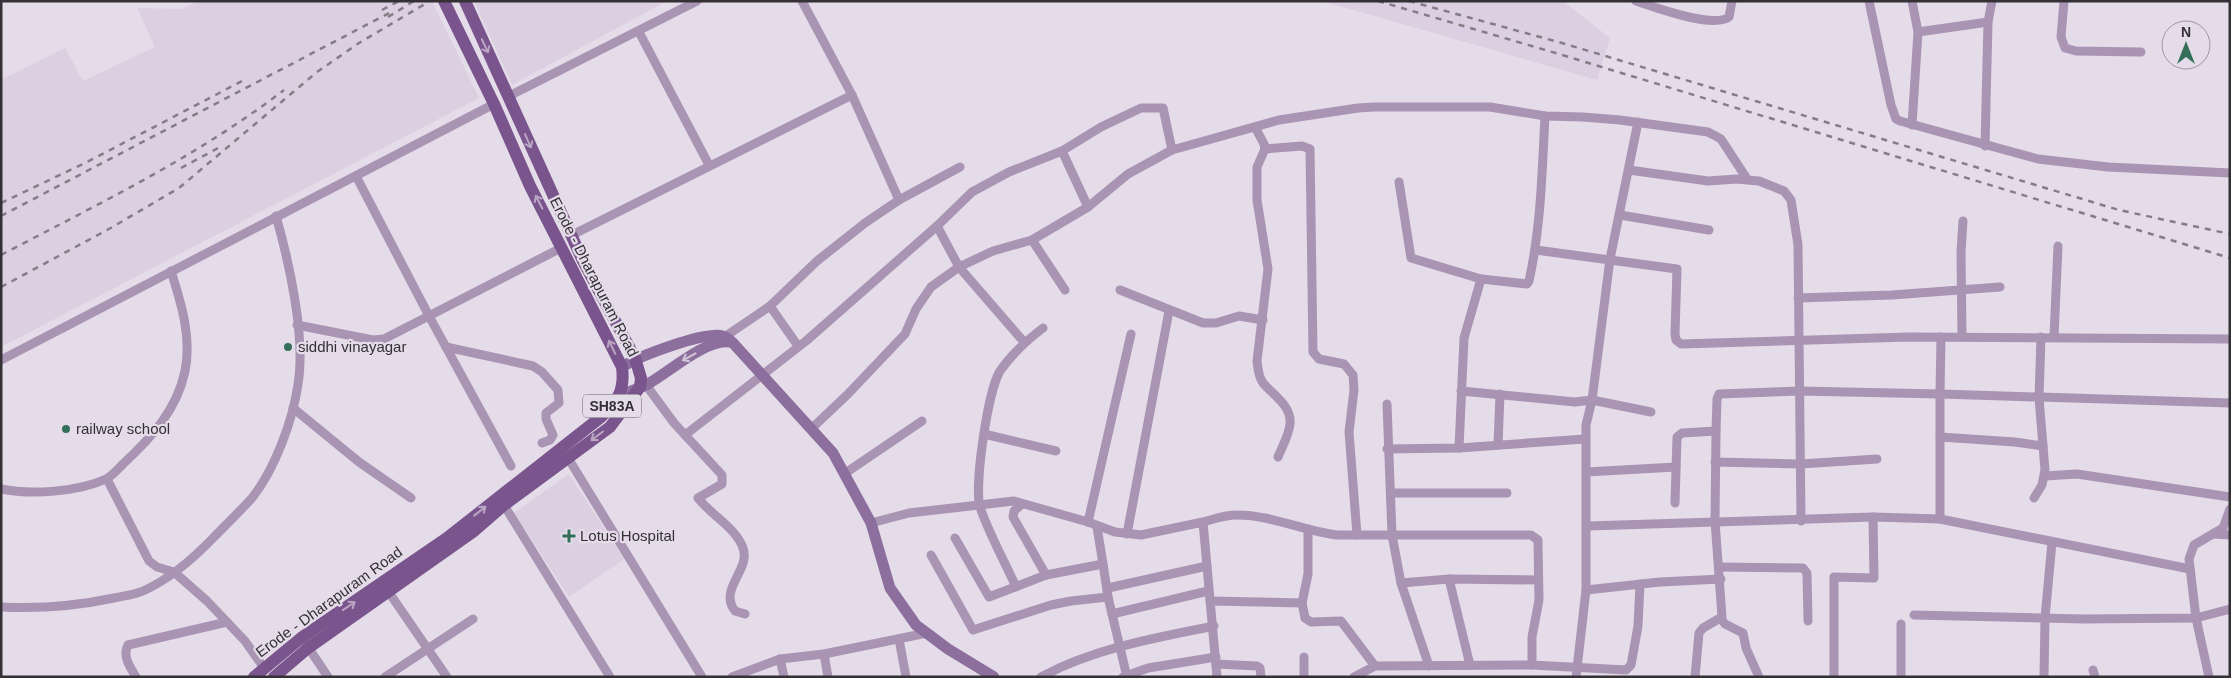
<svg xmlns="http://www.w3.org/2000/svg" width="2231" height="678" font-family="Arial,sans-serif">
  <rect width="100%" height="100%" fill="#e4dce8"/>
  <g fill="#dbcfe1">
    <polygon points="199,1 432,1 479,98 1,347 1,80 65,48 83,81 155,47 137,8 181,9"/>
    <polygon points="474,1 667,1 512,85"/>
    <polygon points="1322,1 1563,1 1610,38 1597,80"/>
    <polygon points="569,474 624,559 569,597 514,513"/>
  </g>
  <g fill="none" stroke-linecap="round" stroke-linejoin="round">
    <g stroke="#a994b4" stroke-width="9">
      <path d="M1636,1C1654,7 1713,29 1729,17L1732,1"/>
      <polyline points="1869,1 1891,105 1896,119 1900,121 2038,159 2108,167 2230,173"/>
      <polyline points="1912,1 1918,32 1912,125"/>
      <polyline points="2064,1 2061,37 2065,48 2076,51 2141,52"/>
      <polyline points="639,32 709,165"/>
      <polyline points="1918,32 1988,22"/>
      <polyline points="852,95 899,200"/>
      <polyline points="509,96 697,1"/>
      <path d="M1255,127L1264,144L1265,149L1257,167V200L1268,269L1257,361C1258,369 1258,376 1263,383C1273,395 1292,406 1290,424C1289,435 1282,447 1278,457"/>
      <polyline points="1985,146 1988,22 1992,1"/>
      <polyline points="1265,149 1302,146 1310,149 1313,352 1319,359 1344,364 1353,375 1354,390 1349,432 1357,535"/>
      <polyline points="1172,150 1279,120 1358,108 1374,107 1490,107 1545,116 1583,117 1620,120 1708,132 1721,139 1747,179"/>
      <polyline points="1062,151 1088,207"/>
      <polyline points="1629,170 1708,181 1736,179 1759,181 1784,191 1791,200 1798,245 1801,521"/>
      <polyline points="356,176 429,316 511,466"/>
      <path d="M1399,182L1411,258L1481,279L1527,284L1529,281C1541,227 1542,172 1545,116"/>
      <polyline points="1620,215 1709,230"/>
      <polyline points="937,226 959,267 1024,342"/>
      <polyline points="572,235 852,95 802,1"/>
      <polyline points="1032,240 1065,290"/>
      <polyline points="1536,250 1677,269 1675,334 1676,340 1681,344 1909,337 2230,339"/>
      <polyline points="1120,290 1203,323 1216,323 1239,316 1263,320"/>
      <polyline points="1798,298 1892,295 2000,287"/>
      <polyline points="770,306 798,346"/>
      <polyline points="297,325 373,340 384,339 561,248"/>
      <polyline points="1941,337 1940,394 2230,403"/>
      <polyline points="1962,337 1961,252 1963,221"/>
      <polyline points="2054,337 2058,246"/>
      <polyline points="720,340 770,306 817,261 865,223 899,200 960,167"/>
      <polyline points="446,347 533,366 542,372 558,390 559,403 546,413 546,419 553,435 550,440 542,443"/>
      <polyline points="1,360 494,104"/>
      <path d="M646,385L674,423L722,475V484L698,498C711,515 736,528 743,548C751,570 718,589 735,611L745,614"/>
      <polyline points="1461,391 1575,402 1592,400 1651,412"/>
      <polyline points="1387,404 1392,535 1401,583 1429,666"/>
      <polyline points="293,408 359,462 411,498"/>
      <polyline points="984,434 1056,451"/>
      <polyline points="685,435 806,341 937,226 972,192 1009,172 1062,151 1101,127 1141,108 1163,108 1172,150 1128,174 1088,207 1032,240 993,251 959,267 931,287 916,309 905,334 848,394 811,429"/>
      <polyline points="1940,437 2015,442 2043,446"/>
      <polyline points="1498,445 1500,394"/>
      <polyline points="1459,448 1464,338 1481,279"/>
      <polyline points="1387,449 1459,448 1585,439"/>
      <polyline points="568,458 702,677"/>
      <polyline points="1715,462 1801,464 1877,459"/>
      <polyline points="1586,472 1676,467"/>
      <polyline points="844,474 922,421"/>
      <polyline points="2045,476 2077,474 2230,497"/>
      <polyline points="107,479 149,561 157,567 174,572 207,601 245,641 264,668"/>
      <path d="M1,489C31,495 78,492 106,479C112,476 118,469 123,464C151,438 177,410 185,371C192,337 181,303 171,271"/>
      <polyline points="1391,493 1507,493"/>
      <polyline points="2034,498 2042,485 2045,470 2039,398 2041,337"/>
      <polyline points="1675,503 1677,437 1682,433 1716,431"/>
      <polyline points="1022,504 1014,511 1013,517 1046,575"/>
      <polyline points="504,505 610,677"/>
      <polyline points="1088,522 1131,334"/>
      <path d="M1203,522C1214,519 1225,515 1237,515C1272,515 1303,531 1337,535H1531L1538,540V544L1539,600L1532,637V665"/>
      <polyline points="871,523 909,513 1014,501 1088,522 1115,532 1141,535 1203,522 1217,677"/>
      <polyline points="1587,526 1873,517"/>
      <polyline points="1097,527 1103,564"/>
      <polyline points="1308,529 1308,574 1302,603 1305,618 1311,622 1341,621 1375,666"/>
      <polyline points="1127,534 1169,311"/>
      <polyline points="2213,534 2230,535"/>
      <polyline points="955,538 989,597 1046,575 1103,564 1108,597 1127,677"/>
      <polyline points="931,555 973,630 1051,605 1071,601 1108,597"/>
      <polyline points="1719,567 1803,568 1807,573 1808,621"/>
      <polyline points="1449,579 1470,665"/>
      <polyline points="1401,583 1449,579 1537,580"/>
      <path d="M1016,587C1005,562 988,532 980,507C974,485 988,390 1000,371C1012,354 1027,340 1043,328"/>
      <polyline points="1108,588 1207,566"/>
      <polyline points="1586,590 1660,582 1721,579"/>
      <polyline points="388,591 447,677"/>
      <polyline points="1210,601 1302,603"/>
      <path d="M1,607C40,609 76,606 114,598C123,596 134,595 143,591C170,579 195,557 215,536C227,524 240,511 252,498C275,469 293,420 298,384C306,337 289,262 276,216"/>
      <polyline points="1112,614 1208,591"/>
      <polyline points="1914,615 2083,619 2196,618 2230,609"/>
      <polyline points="1721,619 1725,624 1743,633 1746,648 1759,677"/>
      <polyline points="1901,624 1901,677"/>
      <polyline points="899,639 906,677"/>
      <polyline points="306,644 328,677"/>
      <polyline points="824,654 828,677"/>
      <polyline points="1304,657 1304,677"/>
      <polyline points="780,659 784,677"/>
      <polyline points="1216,664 1257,666 1260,668 1261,677"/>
      <polyline points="2093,670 2095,677"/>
      <path d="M136,677C130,667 122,656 128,645L227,622"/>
      <polyline points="385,677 473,619"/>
      <polyline points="732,677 780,659 824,654 927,633"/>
      <path d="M1041,677C1095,648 1155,638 1214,626"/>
      <polyline points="1123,677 1148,668 1216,657"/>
      <polyline points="1354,677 1375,666 1532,665 1626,670 1631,665 1638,626 1640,584"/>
      <polyline points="1576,677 1586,590 1586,425 1592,400 1610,259 1638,122"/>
      <polyline points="1695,677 1699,633 1703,628 1722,617 1715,521 1716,431 1717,399 1719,394 1800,391 1940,394 1940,519"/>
      <polyline points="1834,677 1834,577 1874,578 1873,517 1940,519 2190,569"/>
      <polyline points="2044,677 2045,618 2052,542"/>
      <polyline points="2209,677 2196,618 2189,559 2194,545 2223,528 2230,509"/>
    </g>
    <g stroke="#8d6f9d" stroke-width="11">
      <path d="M622,367C639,356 705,331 723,336C727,337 730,340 733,343L833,453L871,523L890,588L916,625L948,649L994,677"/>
      <path d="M620,395C628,392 638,389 646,385C667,374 705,339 729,342"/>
    </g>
    <g stroke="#7a548c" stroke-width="12">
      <path d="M254,677L301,638L447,538L601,417C618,400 625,391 622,367L530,186L494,104L444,1"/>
      <polyline points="274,677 308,648 474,531 504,505 610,427 640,387 641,378 635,358 583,261 465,1"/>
    </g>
    <g stroke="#837d86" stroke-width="2.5" stroke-dasharray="6 6" stroke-linecap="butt">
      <polyline points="1378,1 1559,54 2230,258"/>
      <polyline points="1409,1 1562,43 2119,210 2230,234"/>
      <polyline points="382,10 399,1"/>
      <polyline points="388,17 414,1"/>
      <polyline points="181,168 220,147"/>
      <polyline points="1,203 87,162 246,79"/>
      <polyline points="1,216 393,11"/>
      <path d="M1,255C100,203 195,158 284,90"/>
      <polyline points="1,287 109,229 179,188 317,72 359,43 430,1"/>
    </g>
  </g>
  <defs><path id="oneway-shaft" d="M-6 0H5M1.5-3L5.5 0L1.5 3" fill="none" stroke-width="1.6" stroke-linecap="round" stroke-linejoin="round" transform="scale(1.25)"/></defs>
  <g stroke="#baa6c3">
    <use href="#oneway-shaft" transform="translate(485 46) rotate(65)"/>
    <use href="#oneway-shaft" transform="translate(528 141) rotate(66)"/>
    <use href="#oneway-shaft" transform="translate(539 202) rotate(-117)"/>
    <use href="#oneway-shaft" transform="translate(612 347) rotate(-116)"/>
    <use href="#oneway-shaft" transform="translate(597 436) rotate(143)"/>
    <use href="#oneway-shaft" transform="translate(480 511) rotate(-38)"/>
    <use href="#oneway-shaft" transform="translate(349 606) rotate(-34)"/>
  </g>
  <use stroke="#d3c6d9" href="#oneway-shaft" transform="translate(689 357) rotate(151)"/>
  <g fill="#346f5a" stroke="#e4dce8" stroke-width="2">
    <circle cx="288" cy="347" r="5"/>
    <circle cx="66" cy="429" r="5"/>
    <path d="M566.5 528.5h5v5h5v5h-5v5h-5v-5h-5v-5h5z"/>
  </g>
  <g text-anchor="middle" stroke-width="4.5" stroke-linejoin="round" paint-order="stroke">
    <rect fill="#e4dce8" stroke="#69646b" stroke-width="1" x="583" y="394.5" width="58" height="23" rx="4"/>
    <g font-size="14" font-weight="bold" fill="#343136">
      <text x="612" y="411">SH83A</text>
    </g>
    <g font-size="15" fill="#343136" stroke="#e4dce8">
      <text transform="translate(594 277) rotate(63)" y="5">Erode - Dharapuram Road</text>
      <text transform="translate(329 602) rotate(-36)" y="5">Erode - Dharapuram Road</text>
    </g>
    <g font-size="15" fill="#343136" stroke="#e4dce8" text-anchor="start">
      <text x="298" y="352">siddhi vinayagar</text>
      <text x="76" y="434">railway school</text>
      <text x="580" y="541">Lotus Hospital</text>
    </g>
  </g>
  <rect width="2231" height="678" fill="none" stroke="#343136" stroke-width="5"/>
  <g transform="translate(2186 45)"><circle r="24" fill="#e4dce8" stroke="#9e98a1"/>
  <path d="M0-4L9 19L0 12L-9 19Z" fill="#346f5a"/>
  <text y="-8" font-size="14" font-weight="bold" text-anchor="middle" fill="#343136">N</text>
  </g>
</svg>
